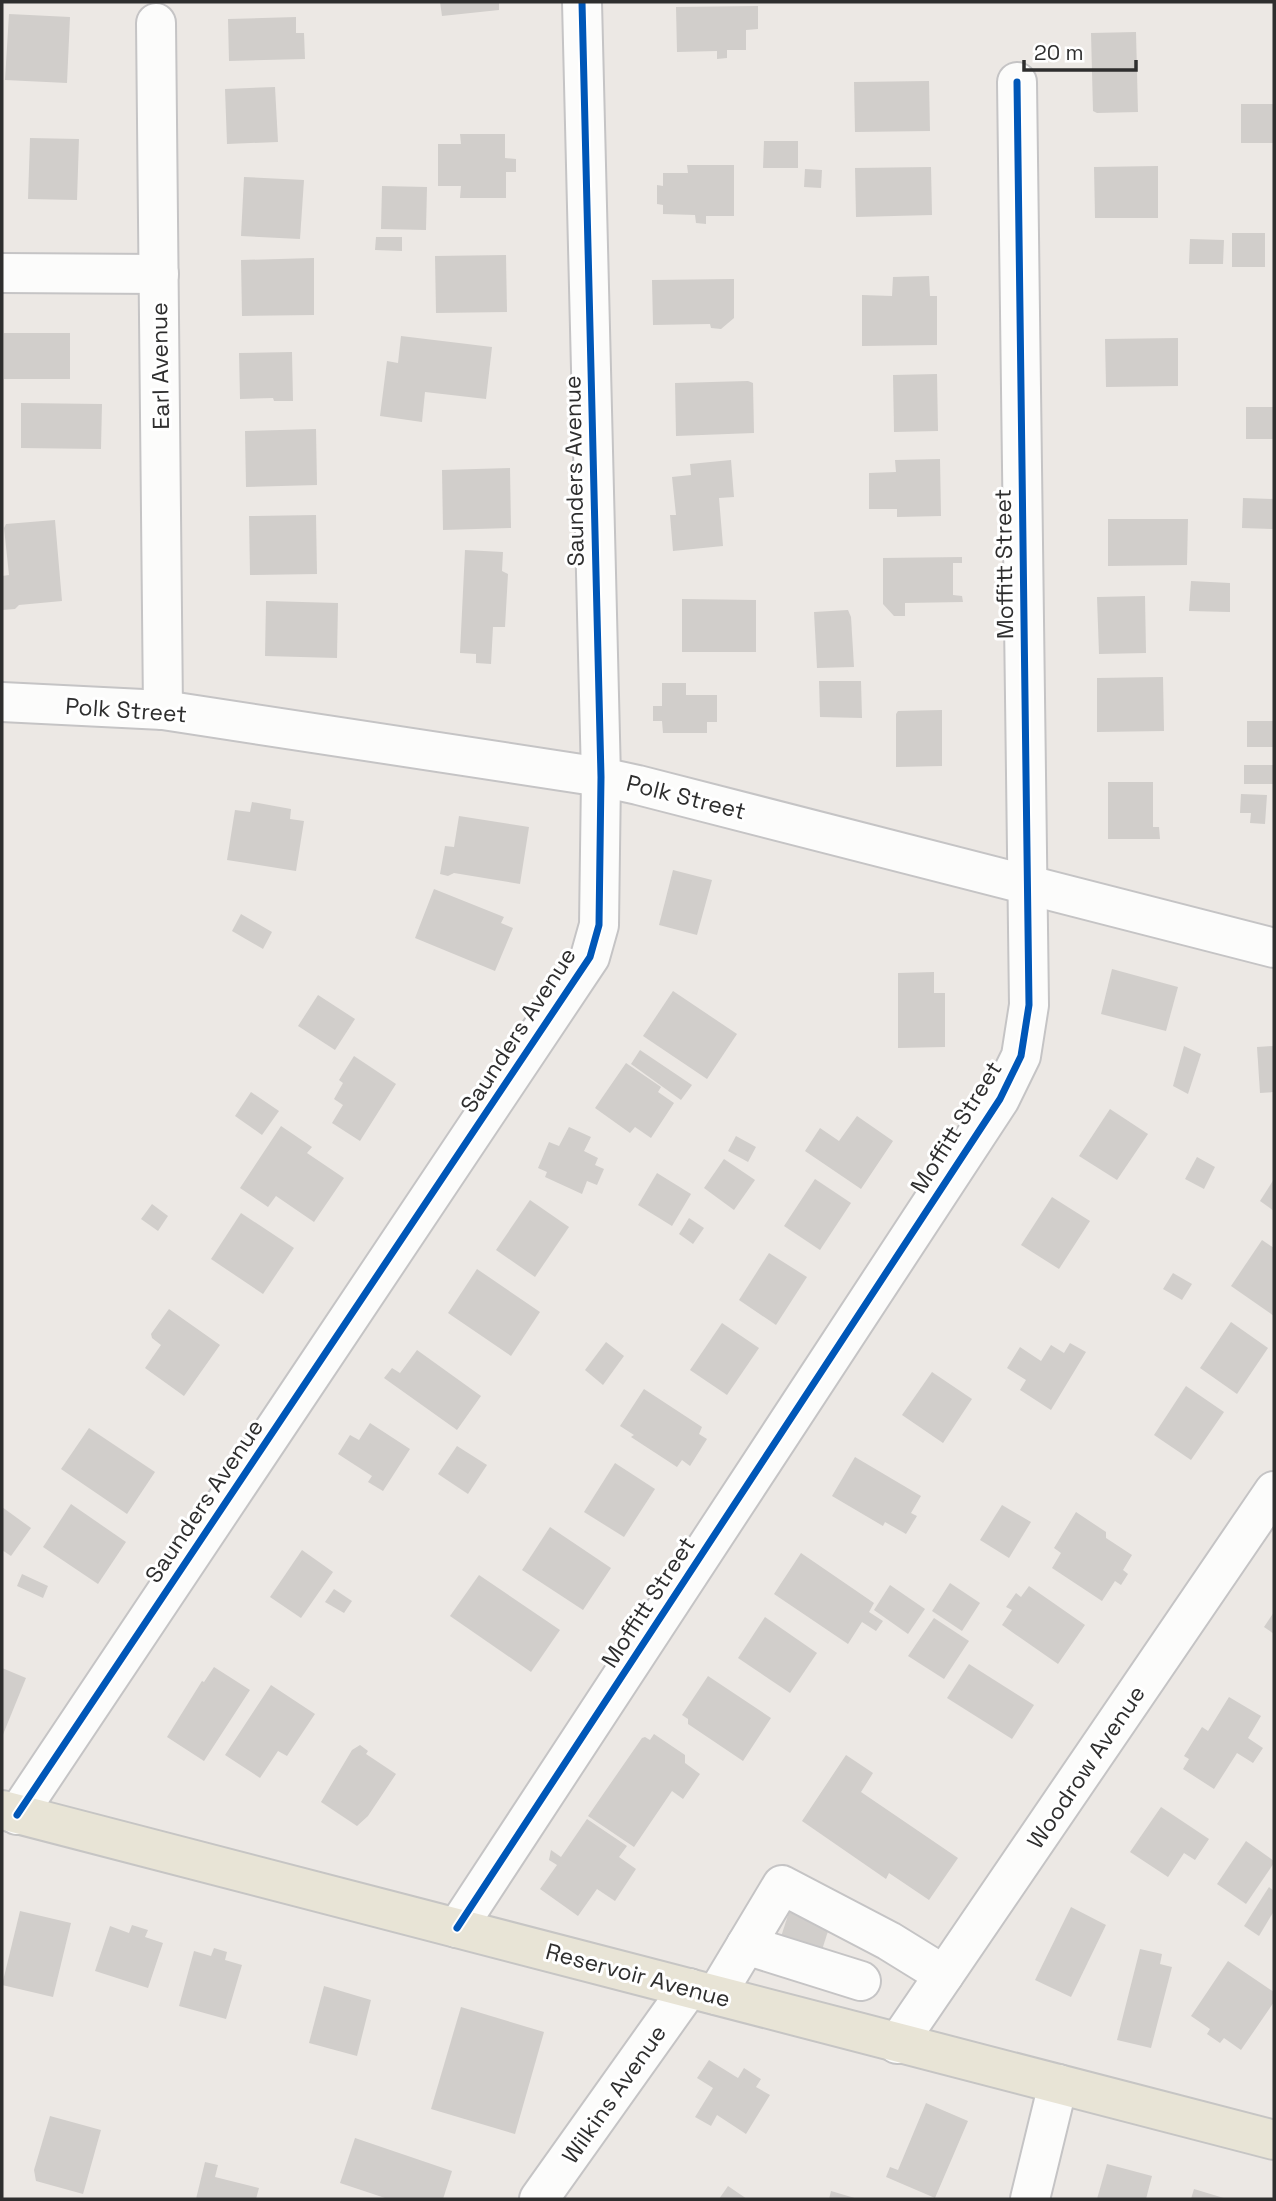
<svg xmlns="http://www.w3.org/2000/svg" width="1276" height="2201" font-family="'Space Grotesk',sans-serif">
  <rect width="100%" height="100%" fill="#ece8e4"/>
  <g fill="#d1cecb">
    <polygon points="440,2 499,2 499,10 442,16"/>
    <polygon points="758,6 758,29 746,30 746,50 727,50 727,58 717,59 717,51 677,52 676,7"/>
    <polygon points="9,14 70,17 67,83 5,80"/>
    <polygon points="296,17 296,33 304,33 305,59 229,61 228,19"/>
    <polygon points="1136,32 1138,112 1097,113 1093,111 1091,33"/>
    <polygon points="929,81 930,131 855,132 854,82"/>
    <polygon points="275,87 278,142 227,144 225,89"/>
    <rect x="1241" y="104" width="33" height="39"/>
    <polygon points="460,134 505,134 505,158 516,159 516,172 506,172 506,198 460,198 461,186 438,186 438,144 461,144"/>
    <polygon points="30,138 79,139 77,200 28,199"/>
    <polygon points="764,141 798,141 798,168 763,168"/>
    <polygon points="687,165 734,165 734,216 706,216 706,224 696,223 695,215 663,214 663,205 657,204 657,185 663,186 663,173 688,173"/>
    <polygon points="1158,166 1158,218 1095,218 1094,167"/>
    <polygon points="931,167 932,215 856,217 855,168"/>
    <polygon points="805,169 822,170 821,188 804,187"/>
    <polygon points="244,177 304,180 300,239 241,236"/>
    <polygon points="382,186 427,187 426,230 381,229"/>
    <rect x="1232" y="233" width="33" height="34"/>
    <polygon points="376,237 402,237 402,251 375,250"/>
    <polygon points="1190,239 1224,240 1223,264 1189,264"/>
    <polygon points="506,255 507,312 436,313 435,256"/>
    <polygon points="314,258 314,315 242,316 241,260"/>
    <polygon points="929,276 930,296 937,296 937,345 862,346 862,295 892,296 893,277"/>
    <polygon points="734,279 734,318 721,329 711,328 710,324 653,325 652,280"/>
    <rect x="4" y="333" width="66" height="46"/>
    <polygon points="401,336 492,347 486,399 425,392 422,422 380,416 387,361 398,363"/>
    <polygon points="1178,338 1178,386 1106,387 1105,339"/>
    <polygon points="292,352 293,401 274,401 273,398 240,399 239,353"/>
    <polygon points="937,374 938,431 894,432 893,375"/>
    <polygon points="748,381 753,383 754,433 676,436 675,383"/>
    <polygon points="21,403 102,404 101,449 21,448"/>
    <rect x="1246" y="407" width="28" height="32"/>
    <polygon points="316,429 317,485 246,487 245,431"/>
    <polygon points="940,459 941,516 897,517 897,509 869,509 869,473 896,472 895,460"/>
    <polygon points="731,460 734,497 719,498 723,546 673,551 670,515 676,515 672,477 691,475 690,464"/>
    <polygon points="510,468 511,528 443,530 442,470"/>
    <polygon points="1243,498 1274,499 1274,529 1242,528"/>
    <polygon points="316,515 317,574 250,575 249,516"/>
    <polygon points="1108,519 1188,519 1187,565 1108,566"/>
    <polygon points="55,520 62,601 19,605 15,609 2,610 2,576 9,575 4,528 6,524"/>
    <polygon points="465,550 503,552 502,571 508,574 505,627 493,627 491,664 476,663 476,654 460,653"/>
    <polygon points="962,557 962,563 953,563 953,595 962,596 963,602 905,603 905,616 894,616 883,604 883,558"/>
    <polygon points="1191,581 1230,583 1230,612 1189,611"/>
    <polygon points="1145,596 1146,653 1099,654 1097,597"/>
    <polygon points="682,599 756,600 756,652 682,652"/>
    <polygon points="266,601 338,603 337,658 265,656"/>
    <polygon points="848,610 851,617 854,667 817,668 814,612"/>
    <polygon points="1163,677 1164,731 1097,732 1097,678"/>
    <polygon points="819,681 861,681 862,718 820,717"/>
    <polygon points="662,683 686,683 686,695 717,695 717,722 707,722 707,733 663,733 662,721 653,721 653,706 662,706"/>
    <polygon points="942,710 942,766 896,767 896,714 898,711"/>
    <rect x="1247" y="721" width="27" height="26"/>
    <rect x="1244" y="765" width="30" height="19"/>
    <polygon points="1108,782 1153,782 1153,827 1159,827 1160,839 1108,839"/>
    <polygon points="1241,794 1267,795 1265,824 1250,823 1251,813 1240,813"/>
    <polygon points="252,802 291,809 290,819 304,821 296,871 227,860 235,810 250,812"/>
    <polygon points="459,816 529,827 520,884 454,873 448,876 440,874 445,846 454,847"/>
    <polygon points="673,870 712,880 697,935 659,925"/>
    <polygon points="434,889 504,917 501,923 513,928 495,971 415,938"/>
    <polygon points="241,914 272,932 263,949 232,931"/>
    <polygon points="1112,969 1178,987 1166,1031 1101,1014"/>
    <polygon points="934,972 934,993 945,993 945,1047 898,1048 898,973"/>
    <polygon points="673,991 737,1034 707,1079 643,1036"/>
    <polygon points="318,995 355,1019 335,1050 298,1026"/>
    <polygon points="1184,1046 1201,1054 1188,1094 1173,1086"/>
    <polygon points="1274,1046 1274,1092 1260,1093 1257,1047"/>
    <polygon points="640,1050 692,1085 681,1100 631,1064"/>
    <polygon points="354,1056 396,1084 360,1141 332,1123 343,1105 334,1099 343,1083 339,1080"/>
    <polygon points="626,1063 661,1087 658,1092 674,1103 651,1138 635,1127 630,1133 595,1108"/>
    <polygon points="251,1092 279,1111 262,1135 235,1116"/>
    <polygon points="1110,1109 1148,1134 1117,1180 1079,1156"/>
    <polygon points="857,1116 893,1141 861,1189 805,1151 820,1128 839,1141"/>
    <polygon points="281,1126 312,1147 307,1153 344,1178 314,1222 276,1196 268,1207 240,1188"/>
    <polygon points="569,1127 591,1137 584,1151 598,1158 595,1165 604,1169 597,1185 587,1181 582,1194 545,1177 547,1172 538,1168 549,1142 559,1146"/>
    <polygon points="736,1136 756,1147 748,1162 728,1151"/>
    <polygon points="1197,1157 1215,1167 1204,1189 1185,1179"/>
    <polygon points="724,1159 755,1180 734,1210 704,1188"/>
    <polygon points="657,1173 691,1194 672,1226 638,1205"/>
    <polygon points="815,1179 851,1203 820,1250 784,1226"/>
    <polygon points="1274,1179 1274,1211 1260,1201"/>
    <polygon points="1052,1197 1090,1221 1059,1269 1021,1245"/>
    <polygon points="530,1200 569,1227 535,1277 496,1250"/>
    <polygon points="152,1204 168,1216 158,1231 141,1219"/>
    <polygon points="241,1213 294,1248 263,1294 211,1259"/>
    <polygon points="689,1218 704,1228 693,1244 679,1234"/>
    <polygon points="1262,1240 1274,1248 1274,1316 1231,1286"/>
    <polygon points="769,1253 807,1277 776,1325 739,1300"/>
    <polygon points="477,1269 540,1312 511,1356 448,1313"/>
    <polygon points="1173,1273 1192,1284 1182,1300 1163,1289"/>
    <polygon points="169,1309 220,1345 184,1396 145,1368 161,1345 152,1338 151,1334"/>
    <polygon points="1231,1322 1268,1348 1237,1394 1200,1368"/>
    <polygon points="722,1323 759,1348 727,1395 690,1370"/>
    <polygon points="606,1342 624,1356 603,1385 585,1370"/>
    <polygon points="1070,1343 1086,1352 1051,1410 1020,1390 1026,1380 1007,1368 1020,1347 1041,1361 1051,1345 1064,1353"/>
    <polygon points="417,1350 481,1396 457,1430 384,1378 392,1368 400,1373"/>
    <polygon points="932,1372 972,1399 943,1443 902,1415"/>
    <polygon points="1186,1386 1224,1412 1191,1460 1154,1435"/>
    <polygon points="644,1389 702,1427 699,1434 707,1439 690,1466 682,1460 677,1467 631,1437 634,1435 620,1426"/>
    <polygon points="370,1423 410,1449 383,1491 368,1482 372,1476 338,1454 350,1435 359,1440"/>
    <polygon points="89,1428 155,1472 127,1514 61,1469"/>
    <polygon points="457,1446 487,1465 468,1494 438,1474"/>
    <polygon points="855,1457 921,1496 911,1513 917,1516 906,1534 885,1522 883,1526 832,1496"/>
    <polygon points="615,1463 655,1489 624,1537 584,1512"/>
    <polygon points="71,1504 126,1542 98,1584 43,1547"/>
    <polygon points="1002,1505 1031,1522 1009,1558 980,1540"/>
    <polygon points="2,1507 31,1528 11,1556 2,1550"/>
    <polygon points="1076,1512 1106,1532 1106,1538 1132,1555 1123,1570 1128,1574 1121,1585 1115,1581 1102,1601 1052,1568 1061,1553 1054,1548"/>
    <polygon points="550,1527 611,1568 583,1610 522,1570"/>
    <polygon points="302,1550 333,1572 301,1618 270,1597"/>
    <polygon points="801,1553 874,1603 869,1612 883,1621 876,1631 862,1622 848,1644 774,1594"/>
    <polygon points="22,1574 48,1586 43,1598 17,1586"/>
    <polygon points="479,1575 560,1630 531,1672 450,1616"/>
    <polygon points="950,1583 980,1603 962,1631 932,1611"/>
    <polygon points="890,1585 925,1609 908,1634 874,1610"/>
    <polygon points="1029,1586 1085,1625 1058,1664 1002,1625 1012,1610 1006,1607 1016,1593 1021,1597"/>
    <polygon points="334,1589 352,1601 344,1613 325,1602"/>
    <polygon points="1274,1612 1274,1634 1264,1627"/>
    <polygon points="765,1617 817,1653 790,1693 738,1658"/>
    <polygon points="934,1618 969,1641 944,1679 908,1656"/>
    <polygon points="969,1664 1034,1705 1012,1739 947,1698"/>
    <polygon points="214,1667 250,1690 204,1761 167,1737 202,1681 204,1682"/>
    <polygon points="2,1668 26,1678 2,1737"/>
    <polygon points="708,1676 771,1718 743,1761 688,1724 688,1719 682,1715"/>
    <polygon points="271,1685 315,1714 287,1756 278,1751 260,1778 225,1755"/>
    <polygon points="1229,1697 1261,1716 1248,1738 1263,1748 1253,1763 1237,1753 1214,1789 1183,1769 1189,1759 1184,1756 1202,1727 1208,1731"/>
    <polygon points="654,1734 685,1755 685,1763 700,1774 683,1799 672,1791 634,1847 588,1816 642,1738 645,1737 650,1740"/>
    <polygon points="360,1745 368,1751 366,1754 396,1774 368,1816 357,1826 321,1802 352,1750"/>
    <polygon points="846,1755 873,1773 861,1792 958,1858 929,1900 889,1873 886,1879 802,1821"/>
    <polygon points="1161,1807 1209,1839 1195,1860 1184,1853 1168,1877 1130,1852"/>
    <polygon points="587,1819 627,1846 619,1857 636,1869 615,1901 597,1889 578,1916 540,1889 557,1865 549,1860 551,1850 561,1857"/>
    <polygon points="1246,1841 1274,1861 1274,1863 1246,1904 1217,1884"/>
    <polygon points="1269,1887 1274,1891 1274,1911 1259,1936 1244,1926"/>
    <polygon points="1071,1907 1106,1925 1071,1997 1035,1980"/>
    <polygon points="20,1911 71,1923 53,1997 2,1985"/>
    <polygon points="789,1912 830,1925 820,1956 779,1943"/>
    <polygon points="132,1925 148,1930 145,1937 163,1943 148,1988 95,1971 110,1926 129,1933"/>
    <polygon points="214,1948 227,1952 225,1960 242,1965 226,2019 179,2006 194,1951 211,1956"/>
    <polygon points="1140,1949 1162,1954 1160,1964 1172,1967 1151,2048 1117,2040"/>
    <polygon points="1228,1961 1274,1992 1274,2002 1241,2050 1224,2038 1220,2043 1207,2034 1210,2029 1191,2016"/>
    <polygon points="324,1986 371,2000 357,2056 309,2043"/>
    <polygon points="461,2007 544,2032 515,2134 431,2109"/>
    <polygon points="709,2060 738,2078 744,2068 761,2079 756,2087 770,2095 746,2134 717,2115 711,2126 695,2117 713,2088 697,2078"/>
    <polygon points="926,2103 968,2121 935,2198 886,2177 890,2167 898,2170"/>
    <polygon points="50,2116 101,2130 83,2194 36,2181 34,2170"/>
    <polygon points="355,2138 452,2171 443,2199 388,2199 340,2183"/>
    <polygon points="205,2162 218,2165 215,2177 259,2188 256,2199 196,2199"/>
    <polygon points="1107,2164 1152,2176 1146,2199 1097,2199"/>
    <polygon points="728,2186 747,2199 719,2199"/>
    <polygon points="1194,2189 1227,2199 1191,2199"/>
    <polygon points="831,2191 858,2199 829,2199"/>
  </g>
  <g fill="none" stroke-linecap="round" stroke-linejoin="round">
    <g stroke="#c5c4c5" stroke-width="42">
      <g id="minor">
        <polyline points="156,23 163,710"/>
        <polyline points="2,273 159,274"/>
        <polyline points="2,702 163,710 601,777 638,785 1274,948"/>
        <polyline points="17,1815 590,957 599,925 601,777 582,2"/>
        <polyline points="457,1928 1000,1099 1021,1056 1029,1005 1017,82"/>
        <polyline points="746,1945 861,1981"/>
        <polyline points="716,1995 782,1885 889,1941 944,1975"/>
        <polyline points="897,2044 1274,1491"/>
        <polyline points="539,2199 689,1988"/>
        <polyline points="1030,2199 1058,2084"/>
      </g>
    </g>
    <g stroke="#c6c5c4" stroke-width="42">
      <polyline id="major" points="2,1810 1274,2140"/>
    </g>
    <use href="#minor" stroke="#fcfcfb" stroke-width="38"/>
    <use href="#major" stroke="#e8e4d6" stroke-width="38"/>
    <g stroke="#fff" stroke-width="11">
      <g id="cycleway">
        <polyline points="17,1815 590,957 599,925 601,777 582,2"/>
        <polyline points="457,1928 1000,1099 1021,1056 1029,1005 1017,82"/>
      </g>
    </g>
    <use href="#cycleway" stroke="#0057b8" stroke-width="7"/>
  </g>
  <g text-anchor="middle" stroke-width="6" stroke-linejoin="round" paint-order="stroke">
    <g font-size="23" fill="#2e2e2e" stroke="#fff">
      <text transform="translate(160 366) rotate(-91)" y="8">Earl Avenue</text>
      <text transform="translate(574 471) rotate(-91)" y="8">Saunders Avenue</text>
      <text transform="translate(1004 564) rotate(-91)" y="8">Moffitt Street</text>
      <text transform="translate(126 710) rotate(4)" y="8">Polk Street</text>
      <text transform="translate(686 797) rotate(14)" y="8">Polk Street</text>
      <text transform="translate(518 1030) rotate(-57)" y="8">Saunders Avenue</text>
      <text transform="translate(956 1127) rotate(-58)" y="8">Moffitt Street</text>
      <text transform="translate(204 1501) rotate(-56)" y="8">Saunders Avenue</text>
      <text transform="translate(648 1602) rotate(-57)" y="8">Moffitt Street</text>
      <text transform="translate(1086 1767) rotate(-56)" y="8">Woodrow Avenue</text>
      <text transform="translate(638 1975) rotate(15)" y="8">Reservoir Avenue</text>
      <text transform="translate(614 2094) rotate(-55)" y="8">Wilkins Avenue</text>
    </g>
  </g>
  <rect width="1276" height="2201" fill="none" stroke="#2e2e2e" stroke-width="7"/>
  <path d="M1024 60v10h112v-10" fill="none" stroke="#2e2e2e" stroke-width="3.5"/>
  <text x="1034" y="60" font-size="21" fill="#2e2e2e" stroke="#ffffff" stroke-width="5" paint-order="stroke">20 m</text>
</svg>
